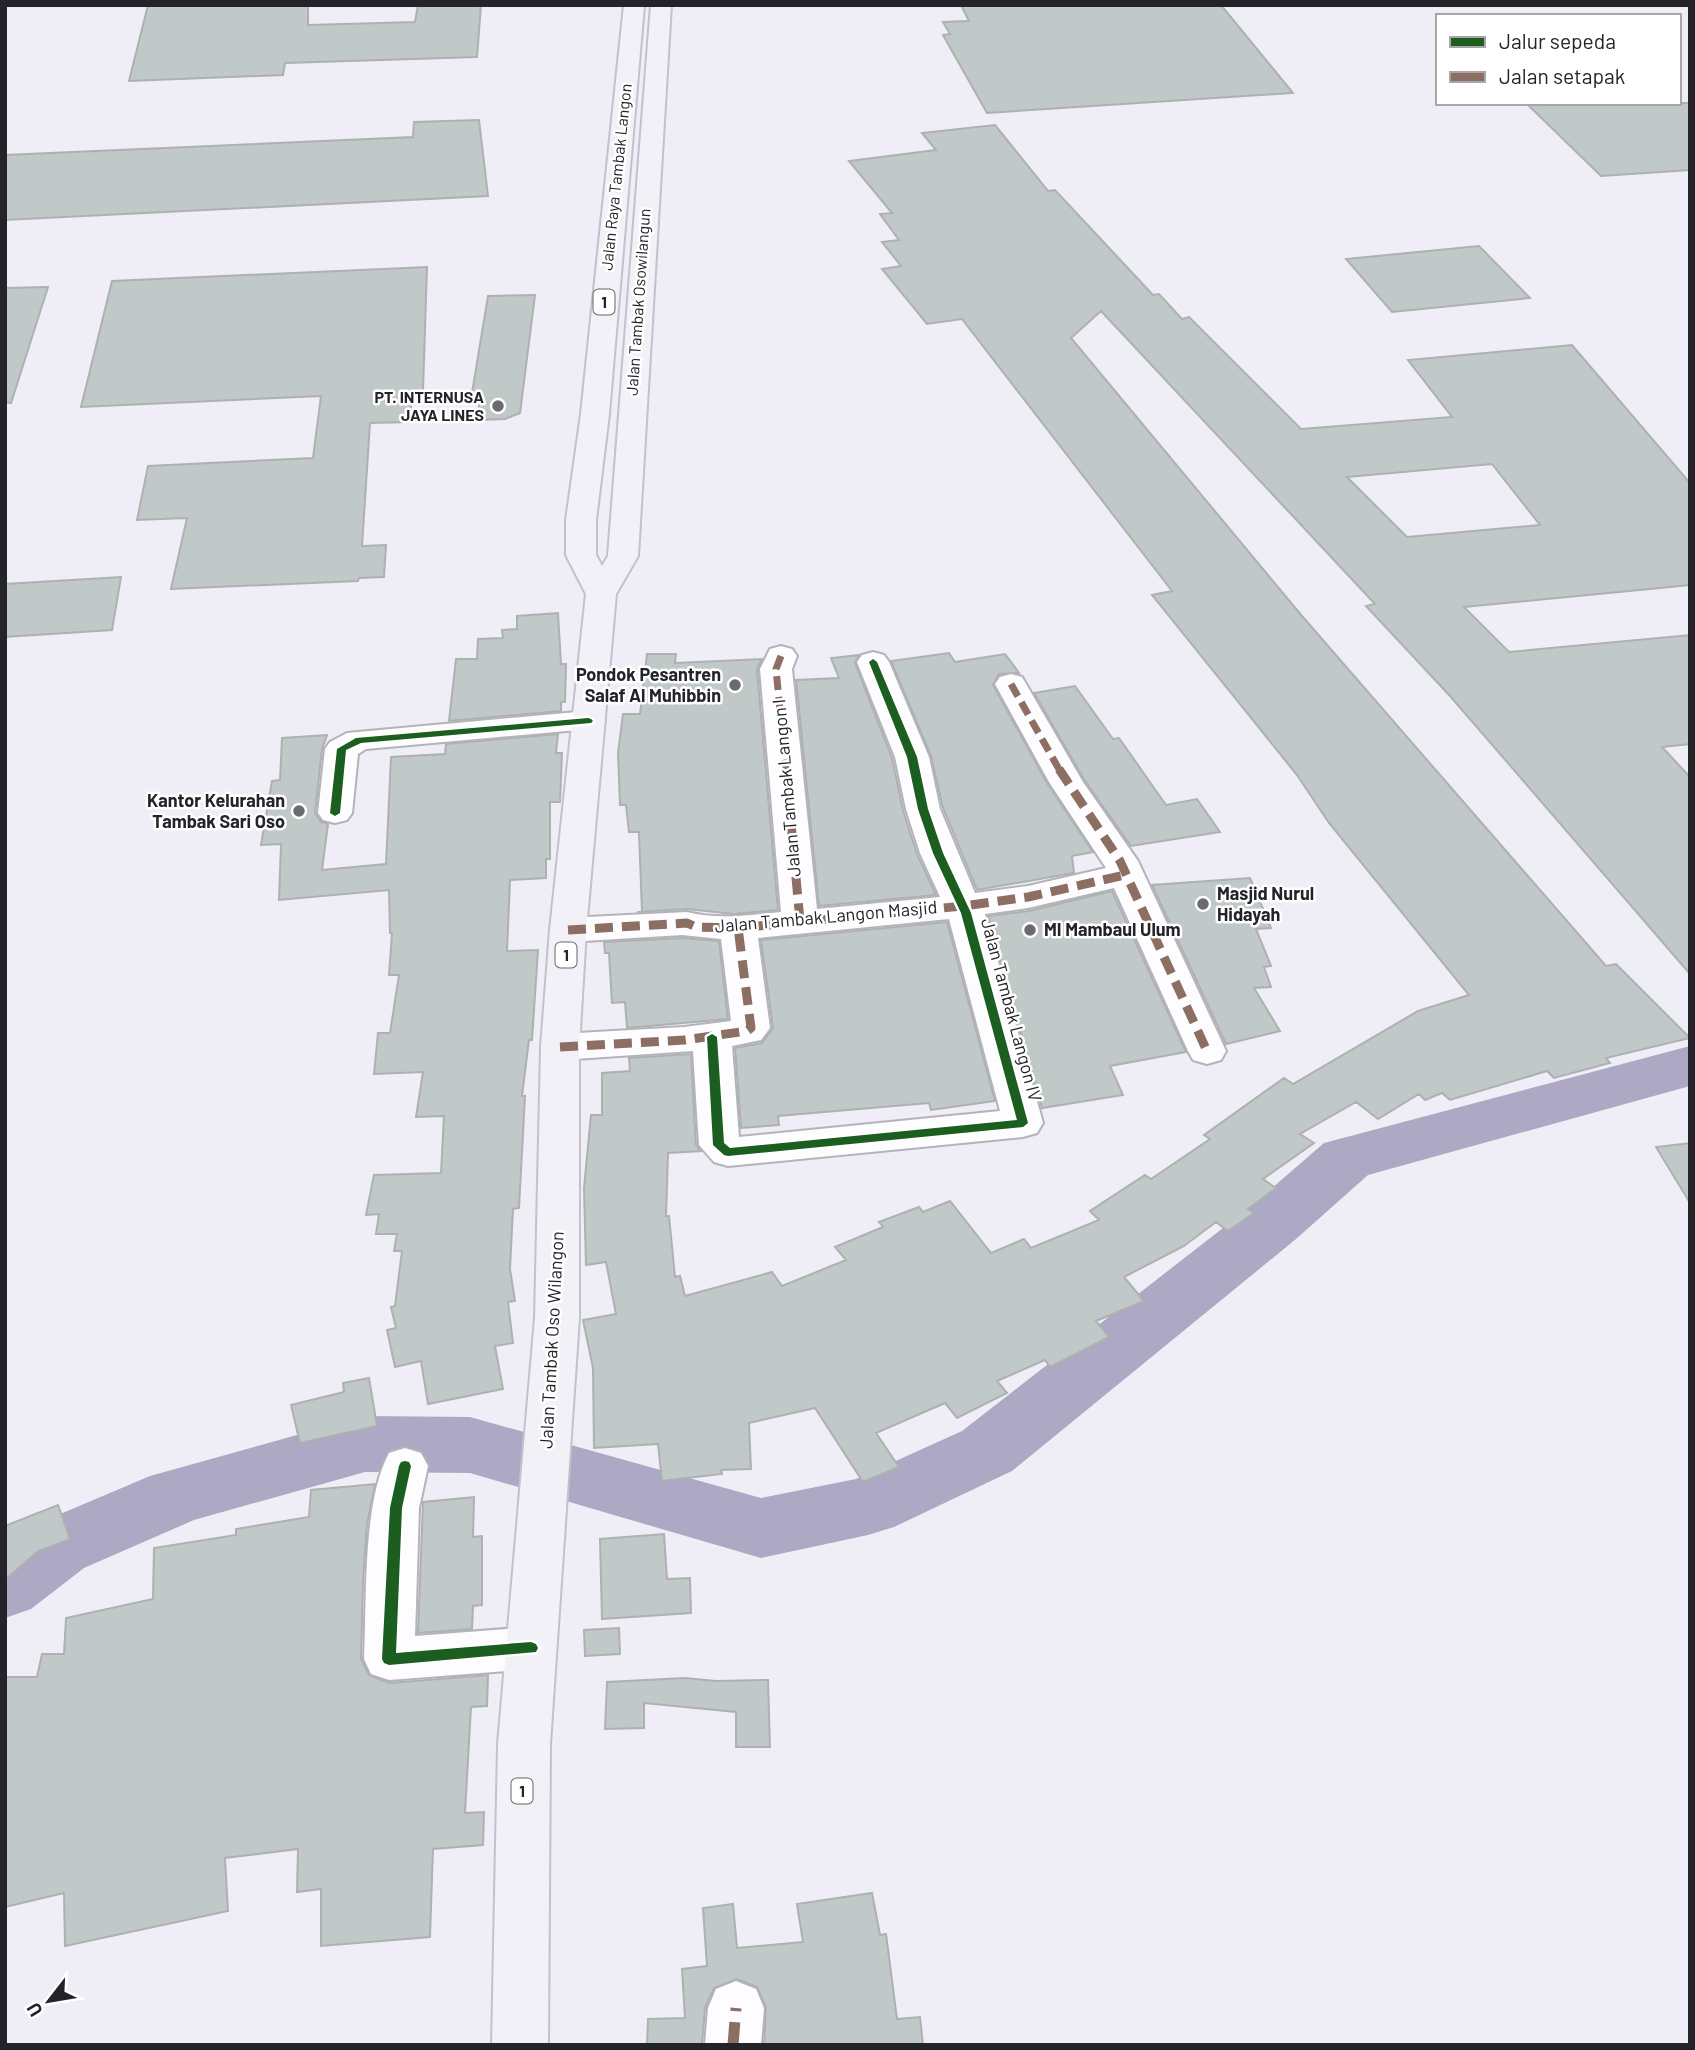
<svg xmlns="http://www.w3.org/2000/svg" width="1695" height="2050" font-family="Barlow,sans-serif">
  <rect width="100%" height="100%" fill="#efeef6"/>
  <g fill="none" stroke-linecap="round" stroke-linejoin="round">
    <polygon fill="#ada8c3" fill-rule="evenodd" points="1690,1046 1690,1086 1368,1175 1296,1239 1012,1471 894,1527 868,1535 761,1558 470,1473 365,1472 194,1520 84,1568 31,1609 5,1618 5,1546 32,1526 150,1476 365,1416 470,1417 761,1498 856,1479 962,1431 1250,1207 1324,1143"/>
  </g>
  <g fill="#c0c8c8" stroke="#aeb0b2" stroke-width="2" fill-rule="evenodd">
    <polygon points="148,5 308,5 308,25 415,22 418,5 481,5 477,57 285,63 283,75 129,81"/>
    <polygon points="961,5 1221,5 1293,93 987,113 943,35 950,34 943,22 969,21"/>
    <polygon points="1526,103 1690,103 1690,170 1601,176"/>
    <polygon points="479,120 488,196 5,220 5,155 413,137 414,122"/>
    <path d="M995,125L1048,191L1055,190L1153,295L1159,294L1182,319L1189,317L1301,429L1452,417L1408,360L1572,345L1690,483V585L1464,607L1509,652L1690,635V744L1662,747L1690,777V974L1450,696L1366,606L1375,604L1101,311L1071,338L1302,616L1606,966L1616,964L1690,1038L1606,1058L1610,1063L1554,1078L1547,1071L1450,1100L1442,1093L1425,1100L1419,1094L1378,1119L1356,1102L1300,1134L1314,1143L1263,1179L1276,1188L1248,1209L1254,1213L1228,1231L1216,1222L1184,1246L1124,1277L1144,1301L1096,1321L1109,1337L1050,1367L1045,1360L997,1381L1007,1393L957,1418L945,1403L876,1433L899,1467L863,1482L815,1408L749,1423L751,1469L721,1470L722,1474L662,1481L658,1444L594,1448L593,1368L583,1320L616,1314L606,1262L586,1265L584,1188L591,1115H602V1073L630,1071L629,1058L691,1054L696,1145L701,1151L668,1153L666,1216H669L675,1277L680,1276L685,1296L772,1272L782,1286L846,1260L835,1247L883,1227L879,1222L919,1207L923,1212L950,1201L991,1253L1024,1239L1031,1248L1099,1220L1090,1211L1145,1175L1151,1179L1210,1139L1204,1135L1284,1078L1293,1084L1418,1011L1469,995L1329,823L1297,775L1152,595L1172,591L962,319L927,324L882,269L901,266L882,242L899,240L880,214L892,213L849,161L936,150L922,133ZM1492,464L1540,525L1407,537L1347,477Z"/>
    <polygon points="1479,246 1530,298 1392,312 1346,259"/>
    <polygon points="427,267 423,391 412,391 410,422 370,423 362,546 386,545 384,577 359,578 358,581 171,589 187,518 137,520 148,466 313,458 321,396 81,407 112,281"/>
    <polygon points="48,287 11,403 5,402 5,288"/>
    <polygon points="535,295 520,413 505,419 477,420 480,399 471,399 488,296"/>
    <polygon points="121,577 112,630 5,637 5,584"/>
    <polygon points="558,613 561,664 566,664 565,702 561,702 561,711 449,721 456,659 477,659 478,639 503,638 502,630 517,629 517,616"/>
    <polygon points="949,653 955,662 1005,654 1017,670 1019,673 999,674 993,685 1047,783 1093,852 1072,856 1074,873 977,890 943,808 931,756 891,661"/>
    <polygon points="647,654 676,654 675,663 762,659 757,669 778,910 734,914 687,909 637,912 642,912 639,832 629,832 626,805 620,805 618,753 623,714 640,714"/>
    <polygon points="859,655 855,663 892,758 903,810 917,854 936,895 819,906 796,680 839,678 831,658"/>
    <polygon points="1075,686 1113,739 1119,738 1166,805 1197,799 1220,832 1131,846 1085,781 1034,693"/>
    <polygon points="558,734 556,753 562,753 560,802 550,802 550,859 546,859 546,878 510,880 507,951 538,950 532,1040 529,1040 522,1096 525,1096 519,1208 513,1209 510,1269 515,1301 508,1302 513,1343 495,1346 503,1389 428,1404 421,1361 395,1367 387,1330 396,1328 391,1307 395,1306 402,1251 394,1251 397,1234 376,1234 379,1214 366,1215 374,1175 441,1173 444,1116 416,1117 423,1072 374,1074 378,1033 390,1033 399,975 389,975 392,933 390,933 389,890 279,900 281,844 261,845 272,781 280,780 282,738 327,735 322,749 315,813 321,822 328,824 322,870 386,864 391,757 445,754 446,744"/>
    <polygon points="1250,878 1271,928 1256,929 1271,966 1264,967 1271,987 1254,988 1280,1031 1226,1044 1152,885"/>
    <polygon points="1112,891 1186,1052 1110,1066 1123,1095 1042,1108 988,916 1029,911"/>
    <polygon points="947,922 995,1101 931,1110 929,1103 778,1116 779,1125 741,1128 735,1048 762,1043 773,1028 761,940"/>
    <polygon points="682,938 719,941 728,1019 627,1028 625,1002 612,1003 609,953 605,953 604,942"/>
    <polygon points="1690,1143 1690,1203 1656,1147"/>
    <polygon points="369,1378 377,1426 300,1443 291,1405 344,1392 343,1383"/>
    <polygon points="375,1484 367,1524 363,1581 361,1659 369,1675 389,1683 488,1675 487,1706 471,1707 465,1813 484,1812 483,1845 433,1849 430,1937 321,1946 321,1889 297,1892 298,1849 225,1858 228,1911 65,1946 64,1893 5,1907 5,1677 37,1677 42,1654 64,1654 66,1618 153,1599 154,1548 236,1535 236,1529 309,1517 311,1490"/>
    <polygon points="474,1497 473,1537 482,1536 482,1605 473,1606 472,1629 418,1633 423,1502"/>
    <polygon points="58,1505 70,1539 38,1551 5,1580 5,1526"/>
    <polygon points="664,1534 667,1579 690,1578 691,1613 602,1619 600,1539"/>
    <polygon points="619,1628 620,1654 585,1656 584,1630"/>
    <polygon points="685,1678 716,1681 768,1680 770,1747 736,1747 736,1712 644,1703 644,1728 605,1729 607,1682"/>
    <polygon points="872,1893 880,1935 886,1934 897,2019 920,2017 923,2045 764,2045 766,2007 757,1987 737,1979 714,1988 705,2008 702,2045 647,2045 648,2019 685,2018 682,1969 707,1966 703,1908 733,1904 737,1948 803,1942 797,1904"/>
  </g>
  <g fill="none" stroke-linecap="round" stroke-linejoin="round">
    <g stroke="#b4b3b9" stroke-width="4">
      <g id="street">
        <path d="M781,646L792,649L797,656L792,669L817,909L940,897L920,853L906,809L895,757L857,662L862,655L873,652L884,655L889,662L929,757L940,809L975,893L1028,886L1106,868L1049,782L995,684L1000,677L1011,674L1022,677L1083,782L1138,861L1226,1051L1221,1060L1207,1064L1193,1060L1188,1051L1114,888L1028,908L985,914L1043,1123L1037,1133L1023,1137L728,1166L714,1162L699,1145L693,1051L560,1060L546,1056L541,1047L546,1038L560,1034L684,1027L731,1021L721,939L682,935L568,942L555,938L550,930L555,922L568,918L687,912C718,920 749,915 781,912L760,669L770,649ZM949,919L1000,1111L739,1137L732,1046L761,1040L770,1028L758,938Z"/>
        <polygon points="588,711 600,714 605,721 600,728 366,749 358,754 352,813 347,820 335,823 323,820 318,813 325,749 330,742 347,733"/>
        <path d="M405,1448L421,1453L428,1466L419,1508L415,1636L531,1627L548,1633L556,1648L548,1663L531,1669L389,1680L371,1674L364,1659C367,1601 362,1503 389,1453Z"/>
        <polygon points="736,1981 756,1989 764,2008 761,2045 705,2045 708,2008 716,1989"/>
      </g>
    </g>
    <g stroke="#c3c1cb" stroke-width="4">
      <polygon id="highway" points="624,5 644,5 609,414 596,520 596,555 602,566 608,556 651,5 671,5 638,556 616,594 586,930 579,1047 579,1318 550,1744 548,2045 492,2045 498,1744 535,1318 541,1047 550,930 586,594 566,555 566,520 581,414"/>
    </g>
    <use href="#street" fill="#fdfcfe" fill-rule="evenodd"/>
    <use href="#highway" fill="#f2f1f7" fill-rule="evenodd"/>
    <g stroke="#8d6e63" stroke-width="7" stroke-dasharray="14 7" stroke-linecap="butt">
      <polyline points="781,656 776,669 786,771"/>
      <polyline points="1011,684 1060,771"/>
    </g>
    <g stroke="#8d6e63" stroke-width="9" stroke-dasharray="18 9" stroke-linecap="butt">
      <polyline points="786,769 800,921"/>
      <polyline points="1059,769 1120,861 1207,1051"/>
      <polyline points="568,930 687,923 696,927 738,928 963,906 1028,897 1125,875"/>
      <polyline points="560,1047 684,1040 747,1031 751,1028 738,928"/>
    </g>
    <polyline stroke="#8d6e63" stroke-width="11" stroke-dasharray="23 11" stroke-linecap="butt" points="733,2045 736,2008"/>
    <g stroke="#fff" stroke-width="5">
      <g id="cycleway">
        <polygon points="873,659 877,662 917,757 928,809 943,853 971,913 1028,1123 1023,1127 728,1156 724,1155 713,1145 707,1037 712,1034 717,1037 724,1143 730,1148 1017,1120 961,913 933,853 918,809 907,757 869,662"/>
        <polygon points="588,718 591,719 593,721 591,723 361,743 346,750 340,813 335,816 330,813 337,749 356,738"/>
        <polygon points="405,1461 409,1462 411,1466 402,1508 396,1653 531,1642 536,1644 538,1648 536,1652 389,1665 384,1663 382,1659 390,1508 399,1466 401,1462"/>
      </g>
    </g>
    <use href="#cycleway" fill="#1b5e20" fill-rule="evenodd"/>
  </g>
  <g fill="#6b6a71" stroke="#fff" stroke-width="2.5">
    <circle cx="498" cy="406" r="7"/>
    <circle cx="735" cy="685" r="7"/>
    <circle cx="299" cy="811" r="7"/>
    <circle cx="1203" cy="904" r="7"/>
    <circle cx="1030" cy="930" r="7"/>
  </g>
  <g text-anchor="middle" stroke-width="5" stroke-linejoin="round" paint-order="stroke">
    <g font-size="16" fill="#242329" stroke="#fff">
      <text transform="translate(616 177) rotate(-84)" y="6">Jalan Raya Tambak Langon</text>
      <text transform="translate(638 302) rotate(-86)" y="6">Jalan Tambak Osowilangun</text>
    </g>
    <g fill="#fff" stroke="#666569" stroke-width="2">
      <rect x="593.5" y="289.5" width="21" height="25" rx="5"/>
      <rect x="555.5" y="942.5" width="21" height="25" rx="5"/>
      <rect x="511.5" y="1778.5" width="21" height="25" rx="5"/>
    </g>
    <g font-size="16" font-weight="bold" fill="#242329">
      <text x="604" y="308">1</text>
      <text x="566" y="961">1</text>
      <text x="522" y="1797">1</text>
    </g>
    <g font-size="16" font-weight="bold" fill="#242329" stroke="#fff" text-anchor="end">
      <text x="484" y="403">PT. INTERNUSA<tspan x="484" dy="18">JAYA LINES</tspan></text>
    </g>
    <g font-size="18" font-weight="bold" fill="#242329" stroke="#fff" text-anchor="end">
      <text x="721" y="681">Pondok Pesantren<tspan x="721" dy="21">Salaf Al Muhibbin</tspan></text>
      <text x="285" y="807">Kantor Kelurahan<tspan x="285" dy="21">Tambak Sari Oso</tspan></text>
      <text x="1217" y="900" text-anchor="start">Masjid Nurul<tspan x="1217" dy="21">Hidayah</tspan></text>
      <text x="1044" y="936" text-anchor="start">MI Mambaul Ulum</text>
    </g>
    <g font-size="18" fill="#242329" stroke="#fff">
      <text transform="translate(787 788) rotate(-95)" y="6">Jalan Tambak Langon I</text>
      <text transform="translate(826 917) rotate(-5)" y="6">Jalan Tambak Langon Masjid</text>
      <text transform="translate(1011 1010) rotate(75)" y="6">Jalan Tambak Langon IV</text>
      <text transform="translate(552 1340) rotate(-87)" y="6">Jalan Tambak Oso Wilangon</text>
    </g>
  </g>
  <rect width="1695" height="2050" fill="none" stroke="#242329" stroke-width="14"/>
  <rect x="1436" y="14" width="245" height="91" fill="#ffffff" stroke="#a7a7a9" stroke-width="2"/>
  <rect x="1450" y="37" width="35" height="10" fill="#1b5e20" stroke="#a7a7a9" stroke-width="2"/>
  <text x="1499" y="49" font-size="21" fill="#242329">Jalur sepeda</text>
  <rect x="1450" y="72" width="35" height="10" fill="#8d6e63" stroke="#a7a7a9" stroke-width="2"/>
  <text x="1499" y="84" font-size="21" fill="#242329">Jalan setapak</text>
  <g transform="translate(49 2001) rotate(239)" stroke="#ffffff" stroke-width="5" paint-order="stroke">
  <path d="M0-5L12 26L0 18L-12 26Z" fill="#242329"/>
  <text y="-10" font-size="19" font-weight="bold" text-anchor="middle" fill="#242329">U</text>
  </g>
</svg>
